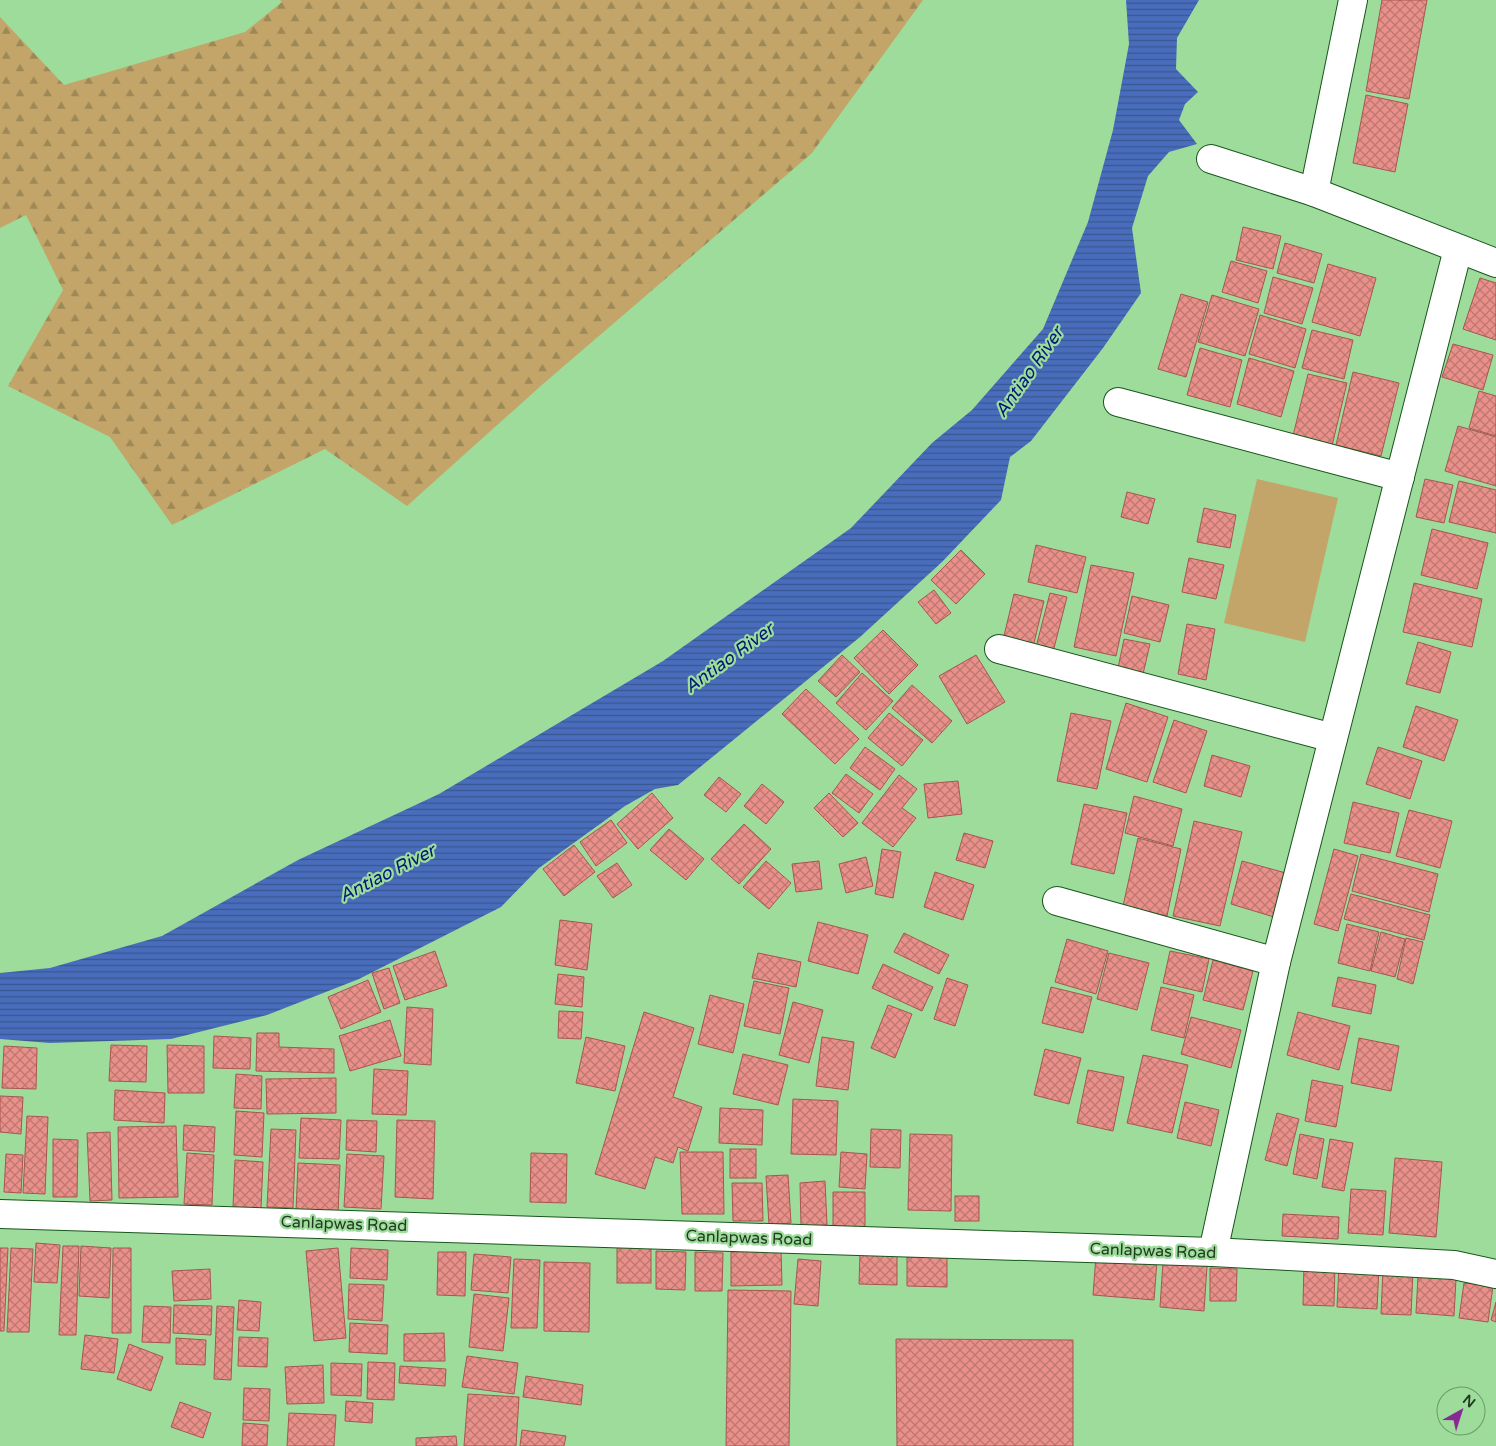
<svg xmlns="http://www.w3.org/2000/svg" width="1496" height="1446" font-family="'Varela Round',sans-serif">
  <defs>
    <pattern id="forest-firs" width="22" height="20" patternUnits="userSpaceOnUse" patternTransform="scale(1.25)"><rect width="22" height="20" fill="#c3a569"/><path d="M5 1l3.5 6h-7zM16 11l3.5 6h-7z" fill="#9e8856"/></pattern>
    <pattern id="water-rules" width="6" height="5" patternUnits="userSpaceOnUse" patternTransform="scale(1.25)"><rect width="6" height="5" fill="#496dbc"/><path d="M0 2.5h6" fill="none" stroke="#395690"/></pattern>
    <pattern id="building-cross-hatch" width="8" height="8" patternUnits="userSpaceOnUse" patternTransform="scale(1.25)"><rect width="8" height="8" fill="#ea908a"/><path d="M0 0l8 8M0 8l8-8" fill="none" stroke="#bd7770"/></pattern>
  </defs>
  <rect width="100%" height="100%" fill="#9ddc9b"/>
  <polygon fill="url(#forest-firs)" points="280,0 923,0 812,153 543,384 407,506 325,449 172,525 110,437 8,386 63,290 26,215 0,228 0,17 64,85 245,32 282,2"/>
  <polygon fill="#c3a569" points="1257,479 1338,498 1305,642 1224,623"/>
  <polygon fill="url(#water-rules)" points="1126,0 1199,0 1177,38 1176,69 1198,92 1185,104 1179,120 1197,144 1169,152 1148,176 1132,228 1141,293 1103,348 1031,441 1010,457 1001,500 942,562 860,637 678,785 655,789 625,806 539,868 501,907 359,979 267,1015 171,1039 50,1043 0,1039 0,973 50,968 162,936 298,860 439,794 663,661 851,528 932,443 972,410 1043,329 1088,222 1113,130 1129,44"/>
  <g fill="url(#building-cross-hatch)" stroke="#a85551">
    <polygon points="1382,0 1427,0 1409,99 1366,91"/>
    <polygon points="1366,95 1408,104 1395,172 1353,163"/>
    <polygon points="1243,227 1281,236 1273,269 1236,260"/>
    <polygon points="1285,243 1322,254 1314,283 1277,273"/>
    <polygon points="1231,261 1267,271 1258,303 1222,292"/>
    <polygon points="1328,264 1376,278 1360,336 1312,322"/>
    <polygon points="1273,277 1313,288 1302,324 1264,313"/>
    <polygon points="1480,278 1496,283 1496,340 1463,329"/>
    <polygon points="1181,294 1208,302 1186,377 1158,369"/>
    <polygon points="1212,295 1259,309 1245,356 1198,342"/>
    <polygon points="1260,315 1306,329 1295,368 1249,354"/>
    <polygon points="1312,330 1353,340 1344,379 1302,368"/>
    <polygon points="1453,344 1493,355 1483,390 1442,377"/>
    <polygon points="1200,348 1242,360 1230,407 1187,395"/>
    <polygon points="1249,358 1294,371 1281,417 1237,404"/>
    <polygon points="1353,372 1399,383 1381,456 1336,445"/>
    <polygon points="1308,374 1347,383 1331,450 1292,440"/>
    <polygon points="1479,391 1496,396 1496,436 1469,428"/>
    <polygon points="1458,426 1496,437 1496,486 1445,471"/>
    <polygon points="1425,479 1453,485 1444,523 1416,517"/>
    <polygon points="1459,481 1496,490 1496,533 1449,522"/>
    <polygon points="1127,492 1155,499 1148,524 1121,517"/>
    <polygon points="1204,508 1236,515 1230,548 1197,542"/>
    <polygon points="1432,529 1488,543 1477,589 1421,575"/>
    <polygon points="1036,545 1086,557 1077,593 1028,582"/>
    <polygon points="961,550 985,574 956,604 931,580"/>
    <polygon points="1189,558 1224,565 1216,599 1182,592"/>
    <polygon points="1091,565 1134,573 1116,656 1074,647"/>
    <polygon points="1414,583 1482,599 1472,647 1403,632"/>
    <polygon points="934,590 951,613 936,624 918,602"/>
    <polygon points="1050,593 1067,597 1053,652 1036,647"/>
    <polygon points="1014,594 1044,601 1033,647 1003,640"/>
    <polygon points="1132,596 1169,605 1160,642 1124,633"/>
    <polygon points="1187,624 1215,629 1206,680 1178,674"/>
    <polygon points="883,630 918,665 889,694 854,658"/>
    <polygon points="1124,639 1150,644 1143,674 1118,668"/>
    <polygon points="1418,642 1451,652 1440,693 1406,684"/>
    <polygon points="842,655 860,672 836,697 818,681"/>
    <polygon points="976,655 1005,702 967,724 939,676"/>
    <polygon points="862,673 893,701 866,730 836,703"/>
    <polygon points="912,685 952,721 932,743 892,708"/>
    <polygon points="806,689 859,739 835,764 782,714"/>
    <polygon points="1126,703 1168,717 1147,782 1106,769"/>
    <polygon points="1416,706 1458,720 1444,761 1403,747"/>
    <polygon points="889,713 923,740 902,766 868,738"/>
    <polygon points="1071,713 1111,721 1097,789 1057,781"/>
    <polygon points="1174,720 1207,731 1186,793 1153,782"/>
    <polygon points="865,747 895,769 880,790 850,768"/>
    <polygon points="1378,747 1422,761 1410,799 1366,784"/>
    <polygon points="1212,755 1250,766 1241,797 1204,786"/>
    <polygon points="846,774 873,794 859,813 832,793"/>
    <polygon points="899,775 917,789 902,808 916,818 893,847 862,823"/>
    <polygon points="719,777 741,794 726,812 704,795"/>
    <polygon points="958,781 962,814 928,818 924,784"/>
    <polygon points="762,784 784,802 766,824 744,806"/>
    <polygon points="652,793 673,818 638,849 617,824"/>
    <polygon points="829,793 858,823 843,837 814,808"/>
    <polygon points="1134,796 1182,809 1173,846 1125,833"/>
    <polygon points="1353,802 1399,813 1390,853 1344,843"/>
    <polygon points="1084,804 1127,813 1114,874 1071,864"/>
    <polygon points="1409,810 1452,821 1440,868 1396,856"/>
    <polygon points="611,820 627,843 596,866 580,842"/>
    <polygon points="1194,821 1242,832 1220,926 1173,916"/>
    <polygon points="744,824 771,849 739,884 711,859"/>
    <polygon points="669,829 704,859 686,880 650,850"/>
    <polygon points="964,833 993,841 985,868 956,860"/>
    <polygon points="1138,838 1181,849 1167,916 1123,906"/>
    <polygon points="574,845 595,872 564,896 543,869"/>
    <polygon points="882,849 901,852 893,898 875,894"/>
    <polygon points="1334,849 1358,856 1338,931 1314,924"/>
    <polygon points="1361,854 1438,874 1429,912 1352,891"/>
    <polygon points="866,857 873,886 846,893 839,864"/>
    <polygon points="766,861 791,883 769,909 743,887"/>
    <polygon points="819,861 822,889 796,892 792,864"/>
    <polygon points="1242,861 1286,873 1274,917 1231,904"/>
    <polygon points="617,863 632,885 613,898 597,876"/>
    <polygon points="935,872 974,885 963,920 924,907"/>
    <polygon points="1351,894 1430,915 1424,940 1344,919"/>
    <polygon points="560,920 592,924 587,970 555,965"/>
    <polygon points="818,922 868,935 858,974 808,961"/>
    <polygon points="1347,924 1379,932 1370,971 1338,963"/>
    <polygon points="1381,932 1405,939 1395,977 1371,971"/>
    <polygon points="904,933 949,955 939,974 894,952"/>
    <polygon points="1406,938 1423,942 1413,984 1397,979"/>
    <polygon points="1067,939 1108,951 1096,994 1055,982"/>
    <polygon points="435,951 447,986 405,1000 393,966"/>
    <polygon points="1170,951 1209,959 1202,992 1163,983"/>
    <polygon points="758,953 801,962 796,987 752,978"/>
    <polygon points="1109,953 1149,963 1137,1010 1097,999"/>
    <polygon points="1213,960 1253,971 1243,1010 1203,1000"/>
    <polygon points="883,964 933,987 922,1011 872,988"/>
    <polygon points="389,968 400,1003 384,1009 372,973"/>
    <polygon points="558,974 584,977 582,1007 555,1004"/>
    <polygon points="1338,977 1376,985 1371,1014 1332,1006"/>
    <polygon points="947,978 968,985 955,1026 934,1019"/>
    <polygon points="368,980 381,1012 341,1029 328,997"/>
    <polygon points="754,981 789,988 780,1034 744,1026"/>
    <polygon points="1051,987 1092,997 1083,1033 1042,1023"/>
    <polygon points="1161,987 1194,995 1184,1038 1151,1030"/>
    <polygon points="710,995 744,1004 733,1053 698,1044"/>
    <polygon points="793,1002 823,1010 809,1063 779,1055"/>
    <polygon points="888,1005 912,1014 895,1058 871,1048"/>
    <polygon points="407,1007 433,1009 431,1065 404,1063"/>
    <polygon points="559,1011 583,1012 581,1039 558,1038"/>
    <polygon points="644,1012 694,1028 673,1097 702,1107 688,1151 678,1147 673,1163 655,1157 645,1189 595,1174"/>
    <polygon points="1298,1012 1350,1026 1339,1070 1287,1055"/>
    <polygon points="1191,1017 1241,1030 1231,1068 1181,1054"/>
    <polygon points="390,1020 401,1056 350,1071 339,1036"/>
    <polygon points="257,1033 279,1033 279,1047 334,1049 334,1073 256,1071"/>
    <polygon points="214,1036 251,1038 250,1069 213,1068"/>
    <polygon points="586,1037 625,1046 615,1091 576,1083"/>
    <polygon points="822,1037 854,1042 848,1090 816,1086"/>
    <polygon points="1359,1038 1399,1046 1391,1091 1351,1083"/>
    <polygon points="111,1045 147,1046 146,1082 109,1081"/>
    <polygon points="167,1045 204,1046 204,1093 168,1093"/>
    <polygon points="4,1046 37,1048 36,1089 2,1088"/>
    <polygon points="1045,1049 1081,1058 1069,1104 1034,1095"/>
    <polygon points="743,1054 788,1065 778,1105 733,1094"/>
    <polygon points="1143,1055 1188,1065 1172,1133 1127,1123"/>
    <polygon points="374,1069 408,1071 406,1115 372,1114"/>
    <polygon points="1088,1070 1124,1077 1113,1131 1077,1123"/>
    <polygon points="236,1074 262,1076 261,1109 234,1108"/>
    <polygon points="336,1078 336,1113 267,1114 266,1079"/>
    <polygon points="1312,1080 1343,1086 1336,1127 1305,1121"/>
    <polygon points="115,1090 165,1093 164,1123 114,1120"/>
    <polygon points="0,1096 23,1097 21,1134 0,1132"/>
    <polygon points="793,1099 838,1101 836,1155 791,1154"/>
    <polygon points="1185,1102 1219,1110 1211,1146 1177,1138"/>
    <polygon points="720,1108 763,1110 762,1145 719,1143"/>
    <polygon points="236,1111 264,1113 262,1157 234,1155"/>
    <polygon points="1277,1113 1299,1119 1287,1166 1265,1160"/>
    <polygon points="27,1116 48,1117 45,1194 23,1193"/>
    <polygon points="301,1118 341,1120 339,1159 299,1158"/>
    <polygon points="347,1120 377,1121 376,1152 346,1150"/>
    <polygon points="397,1120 435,1121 433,1199 395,1197"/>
    <polygon points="184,1125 215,1127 214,1152 183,1150"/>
    <polygon points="176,1126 178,1197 119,1198 118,1127"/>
    <polygon points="271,1129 296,1130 293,1208 267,1207"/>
    <polygon points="871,1129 901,1130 900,1168 870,1167"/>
    <polygon points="110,1132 112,1200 90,1201 87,1133"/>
    <polygon points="910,1134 952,1135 951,1211 908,1210"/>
    <polygon points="1300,1134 1324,1139 1317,1179 1293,1174"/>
    <polygon points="53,1139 78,1140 77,1197 53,1197"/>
    <polygon points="1330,1139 1353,1143 1344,1191 1322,1187"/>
    <rect x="730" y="1149" width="26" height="29"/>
    <polygon points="680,1152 723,1152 724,1214 682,1214"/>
    <polygon points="841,1152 867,1154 865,1189 839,1187"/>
    <polygon points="187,1153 214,1155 212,1205 184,1204"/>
    <polygon points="531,1153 567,1154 566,1203 530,1202"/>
    <polygon points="6,1154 23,1155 21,1193 4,1192"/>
    <polygon points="347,1154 384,1156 381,1209 344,1207"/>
    <polygon points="1395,1158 1442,1162 1436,1237 1389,1233"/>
    <polygon points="235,1160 263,1162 261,1209 233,1207"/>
    <polygon points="298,1163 340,1165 338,1214 296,1212"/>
    <polygon points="788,1175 791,1223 769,1225 766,1176"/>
    <polygon points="825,1181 827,1225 801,1226 800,1183"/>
    <polygon points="732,1183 762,1183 763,1221 733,1221"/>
    <polygon points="1351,1189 1386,1191 1383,1235 1348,1233"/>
    <polygon points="833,1192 865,1192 865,1227 833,1226"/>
    <rect x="955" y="1196" width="24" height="25"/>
    <polygon points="1283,1214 1339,1217 1338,1239 1282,1236"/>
    <polygon points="36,1243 60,1245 57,1283 34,1282"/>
    <polygon points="63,1246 79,1246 76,1335 59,1335"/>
    <polygon points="81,1246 111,1248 109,1298 79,1296"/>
    <rect x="617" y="1247" width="34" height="36"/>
    <polygon points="0,1248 8,1248 4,1331 0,1331"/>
    <polygon points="11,1248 33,1249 29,1332 7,1332"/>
    <polygon points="113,1248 131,1248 131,1333 112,1333"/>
    <polygon points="338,1248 346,1338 314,1341 306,1251"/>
    <polygon points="351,1248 388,1250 387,1280 350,1278"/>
    <polygon points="781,1250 782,1285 731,1286 731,1252"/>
    <polygon points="656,1251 686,1252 685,1290 656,1289"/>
    <polygon points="438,1252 466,1252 465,1296 437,1295"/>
    <polygon points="695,1252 723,1253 722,1291 695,1291"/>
    <polygon points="860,1253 897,1254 897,1285 859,1284"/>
    <polygon points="474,1254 511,1257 508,1293 471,1290"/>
    <polygon points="1096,1256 1157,1261 1154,1300 1093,1295"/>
    <polygon points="907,1257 947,1257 947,1287 907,1286"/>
    <polygon points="514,1259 540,1260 537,1328 511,1328"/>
    <polygon points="798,1259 821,1261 818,1306 794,1304"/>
    <polygon points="544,1262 590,1263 589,1332 544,1331"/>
    <polygon points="1163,1262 1207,1266 1204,1311 1160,1307"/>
    <polygon points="1304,1263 1335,1264 1334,1306 1303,1305"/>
    <polygon points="1339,1265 1379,1267 1377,1309 1337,1307"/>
    <polygon points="1210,1268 1237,1269 1236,1301 1210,1301"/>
    <polygon points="210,1269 211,1299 174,1301 172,1271"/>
    <polygon points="1383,1269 1413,1271 1411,1315 1381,1314"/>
    <polygon points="1418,1276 1456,1279 1454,1316 1416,1313"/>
    <polygon points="1464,1283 1493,1286 1488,1322 1459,1318"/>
    <polygon points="349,1284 384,1285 382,1321 348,1319"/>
    <polygon points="728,1290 791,1291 789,1446 726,1446"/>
    <polygon points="474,1294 509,1298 503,1351 469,1347"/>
    <polygon points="239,1300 261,1302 259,1331 237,1330"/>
    <polygon points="1496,1302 1496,1322 1491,1320"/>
    <polygon points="174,1305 212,1306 211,1335 173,1333"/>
    <polygon points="144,1306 171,1307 170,1343 142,1342"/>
    <polygon points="217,1306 234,1307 231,1380 214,1379"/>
    <polygon points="350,1323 388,1325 387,1354 349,1352"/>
    <polygon points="444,1333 445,1361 404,1361 404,1334"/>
    <polygon points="85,1335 118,1339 114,1373 81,1369"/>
    <polygon points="239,1337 268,1338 267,1367 238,1366"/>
    <polygon points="176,1338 206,1340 205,1365 176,1364"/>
    <polygon points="896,1339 1073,1340 1073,1446 897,1446"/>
    <polygon points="129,1344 163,1357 151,1391 117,1379"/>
    <polygon points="467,1356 518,1363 514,1394 462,1387"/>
    <polygon points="368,1362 395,1363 394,1400 367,1399"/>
    <polygon points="331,1363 362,1364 361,1396 331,1395"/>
    <polygon points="323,1365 324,1403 287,1404 285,1367"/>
    <polygon points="400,1366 446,1369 445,1386 399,1383"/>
    <polygon points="526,1376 583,1385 581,1405 523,1397"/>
    <polygon points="244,1388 270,1389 269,1421 243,1420"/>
    <polygon points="468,1394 519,1397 516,1446 464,1446"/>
    <polygon points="346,1401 373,1403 372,1423 345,1421"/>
    <polygon points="180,1402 211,1413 203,1438 171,1427"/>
    <polygon points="289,1413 336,1415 334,1446 287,1446"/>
    <polygon points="243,1423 268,1425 267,1446 242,1446"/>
    <polygon points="522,1430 566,1436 564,1446 520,1446"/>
    <polygon points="456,1436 457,1446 416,1446 416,1438"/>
  </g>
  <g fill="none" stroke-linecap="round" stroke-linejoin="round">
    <g stroke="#18561c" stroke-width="30">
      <g id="street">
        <polyline points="1211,159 1314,192 1496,263"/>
        <polyline points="1314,192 1353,0"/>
        <polyline points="1118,402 1400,477"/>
        <polyline points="999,649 1333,738"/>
        <polyline points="1057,901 1276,962"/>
        <polyline points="1213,1252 1276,962 1458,249"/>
      </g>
    </g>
    <g stroke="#18561c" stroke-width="30">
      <polyline id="secondary" points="0,1214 1213,1252 1454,1265 1496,1274"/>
    </g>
    <use href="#street" stroke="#fff" stroke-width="28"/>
    <use href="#secondary" stroke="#fff" stroke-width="28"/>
  </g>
  <g text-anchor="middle" stroke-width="4.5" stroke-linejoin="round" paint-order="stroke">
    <g font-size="16" fill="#213b21" stroke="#9ddc9b">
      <text transform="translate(344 1223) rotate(2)" y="6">Canlapwas Road</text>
      <text transform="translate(749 1237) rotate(2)" y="6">Canlapwas Road</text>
      <text transform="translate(1153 1250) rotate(2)" y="6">Canlapwas Road</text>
    </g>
    <g font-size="18" font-style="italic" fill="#001877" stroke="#9ddc9b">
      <text transform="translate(1029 372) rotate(-55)" y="6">Antiao River</text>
      <text transform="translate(729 658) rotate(-36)" y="6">Antiao River</text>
      <text transform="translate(387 873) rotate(-27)" y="6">Antiao River</text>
    </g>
  </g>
  <g transform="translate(1461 1411) rotate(39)"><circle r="24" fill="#9ddc9b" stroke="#6b9c6a"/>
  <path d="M0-4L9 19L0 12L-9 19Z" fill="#892a93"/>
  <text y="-8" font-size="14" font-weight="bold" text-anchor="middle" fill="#213b21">N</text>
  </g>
</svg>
